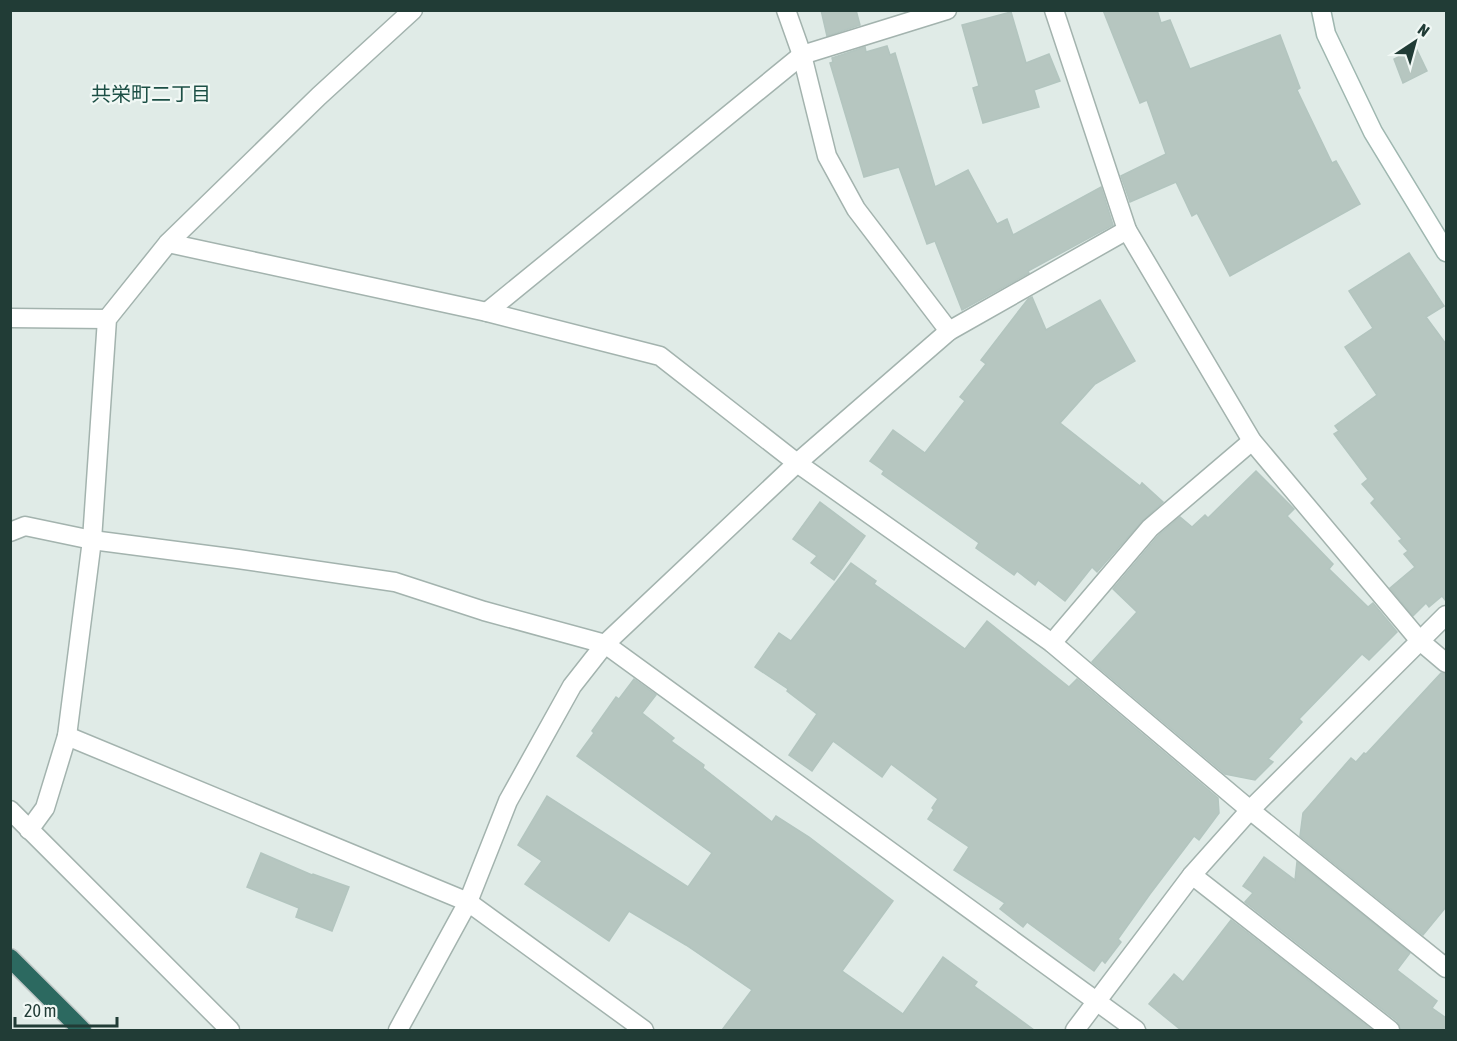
<svg xmlns="http://www.w3.org/2000/svg" width="1457" height="1041" font-family="'Asap Condensed','Noto Sans JP',sans-serif">
  <rect width="100%" height="100%" fill="#e0ebe7"/>
  <g fill="#b6c6c0" stroke="#b3c5bf" stroke-width="1.5">
    <polygon points="821,10 856,10 860,25 827,36"/>
    <polygon points="1103,10 1157,10 1161,23 1170,20 1190,69 1280,35 1300,88 1297,90 1332,163 1336,161 1360,204 1230,276 1197,213 1192,216 1176,182 1130,202 1121,176 1166,154 1147,100 1140,103"/>
    <polygon points="1011,12 1026,63 1049,54 1060,81 1034,90 1039,107 983,123 973,88 979,86 962,25"/>
    <polygon points="887,46 890,55 895,53 935,187 968,170 997,224 1007,219 1013,235 1101,187 1113,225 1028,271 1029,273 962,310 935,241 927,244 899,167 864,177 830,63 833,62 832,58 865,47 866,52"/>
    <polygon points="1416,48 1427,71 1403,83 1394,59"/>
    <polygon points="1409,253 1444,306 1426,317 1446,344 1446,601 1442,596 1429,607 1426,603 1413,616 1390,588 1415,567 1404,554 1408,551 1399,541 1402,539 1371,503 1375,499 1362,484 1368,479 1334,434 1339,431 1335,426 1377,395 1345,347 1373,328 1349,291"/>
    <polygon points="1032,297 1046,330 1100,300 1135,361 1095,384 1060,423 1140,486 1142,483 1163,502 1142,521 1097,572 1092,567 1065,601 1038,580 1035,585 1017,571 1014,575 976,548 979,543 882,474 884,471 870,461 893,430 925,453 965,401 960,397 986,364 981,360 1028,299"/>
    <polygon points="1256,471 1294,509 1287,516 1333,564 1329,569 1368,607 1373,603 1397,632 1369,660 1362,654 1299,719 1302,722 1268,759 1273,762 1255,780 1225,774 1092,662 1137,612 1113,589 1158,536 1180,517 1192,527 1205,515 1208,518"/>
    <polygon points="820,502 865,536 834,580 811,563 817,556 793,539"/>
    <polygon points="851,563 876,581 874,584 965,649 987,621 1069,687 1077,679 1218,798 1219,813 1199,840 1194,836 1150,894 1118,939 1121,942 1105,963 1102,960 1094,971 1027,922 1023,927 1000,909 1005,903 954,870 969,847 928,819 934,810 932,808 938,799 891,764 882,777 833,741 812,771 789,755 817,714 787,691 788,689 755,667 779,633 791,641"/>
    <polygon points="1441,673 1446,674 1446,907 1423,935 1300,836 1303,813 1351,758 1356,762 1364,753 1366,754"/>
    <polygon points="634,679 656,695 642,713 674,738 671,741 704,765 703,768 772,822 776,816 809,837 893,901 842,971 903,1014 943,957 977,982 974,986 1034,1030 722,1030 752,990 686,945 629,911 609,941 525,884 542,861 518,845 547,796 688,887 712,853 577,756 594,733 592,731 616,697 619,699"/>
    <polygon points="261,853 312,875 313,874 349,887 332,931 296,917 299,908 247,887"/>
    <polygon points="1264,857 1295,880 1297,862 1410,953 1397,970 1437,1001 1432,1008 1446,1018 1446,1030 1401,1030 1397,1021 1245,902 1253,893 1243,886"/>
    <polygon points="1231,920 1372,1030 1181,1030 1149,1004 1174,974 1183,982"/>
  </g>
  <g fill="none" stroke-linecap="round" stroke-linejoin="round">
    <g stroke="#a3b3ae" stroke-width="21">
      <g id="street">
        <polyline points="786,10 802,55 827,156 856,209 949,331"/>
        <polyline points="1054,10 1127,230 1252,441 1420,641 1446,663"/>
        <polyline points="168,243 487,312 660,356 797,463 1052,643 1250,810 1446,968"/>
        <polyline points="487,312 802,55 947,10"/>
        <polyline points="10,318 107,319"/>
        <polyline points="10,532 25,526 92,540 238,559 395,582 484,611 605,644 1136,1030"/>
        <polyline points="1052,643 1150,528 1252,441"/>
        <polyline points="67,736 468,902 644,1030"/>
        <polyline points="10,810 230,1030"/>
        <polyline points="29,830 45,808 67,736 92,540 107,319 168,243 319,96 413,10"/>
        <polyline points="1192,875 1390,1030"/>
        <polyline points="398,1030 468,902 508,801 572,686 605,644 797,463 949,331 1127,230"/>
        <polyline points="1075,1030 1192,875 1250,810 1446,615"/>
      </g>
    </g>
    <g stroke="#9fb7b0" stroke-width="21">
      <polyline id="secondary" points="1321,10 1326,34 1373,132 1446,252"/>
    </g>
    <g stroke="#c1c8c7" stroke-width="21">
      <polyline id="highway" points="10,958 82,1030"/>
    </g>
    <use href="#street" stroke="#fff" stroke-width="18"/>
    <use href="#secondary" stroke="#fff" stroke-width="18"/>
    <use href="#highway" stroke="#2c6960" stroke-width="18"/>
  </g>
  <g text-anchor="middle" stroke-width="4.5" stroke-linejoin="round" paint-order="stroke">
    <g font-size="20" fill="#1c4f45" stroke="#f1f8f5">
      <text x="151" y="101">共栄町二丁目</text>
    </g>
  </g>
  <rect width="1457" height="1041" fill="none" stroke="#213c36" stroke-width="24"/>
  <g transform="translate(1415 42) rotate(36)" stroke="#f1f8f5" stroke-width="4.5" paint-order="stroke">
  <path d="M0-4.5L10 22L0 15L-10 22Z" fill="#213c36"/>
  <text y="-9" font-size="16" font-weight="bold" text-anchor="middle" fill="#213c36">N</text>
  </g>
  <path d="M15 1017v9h102v-9" fill="none" stroke="#213c36" stroke-width="3"/>
  <text x="24" y="1017" font-size="18" fill="#213c36" stroke="#f1f8f5" stroke-width="4.5" paint-order="stroke">20 m</text>
</svg>
